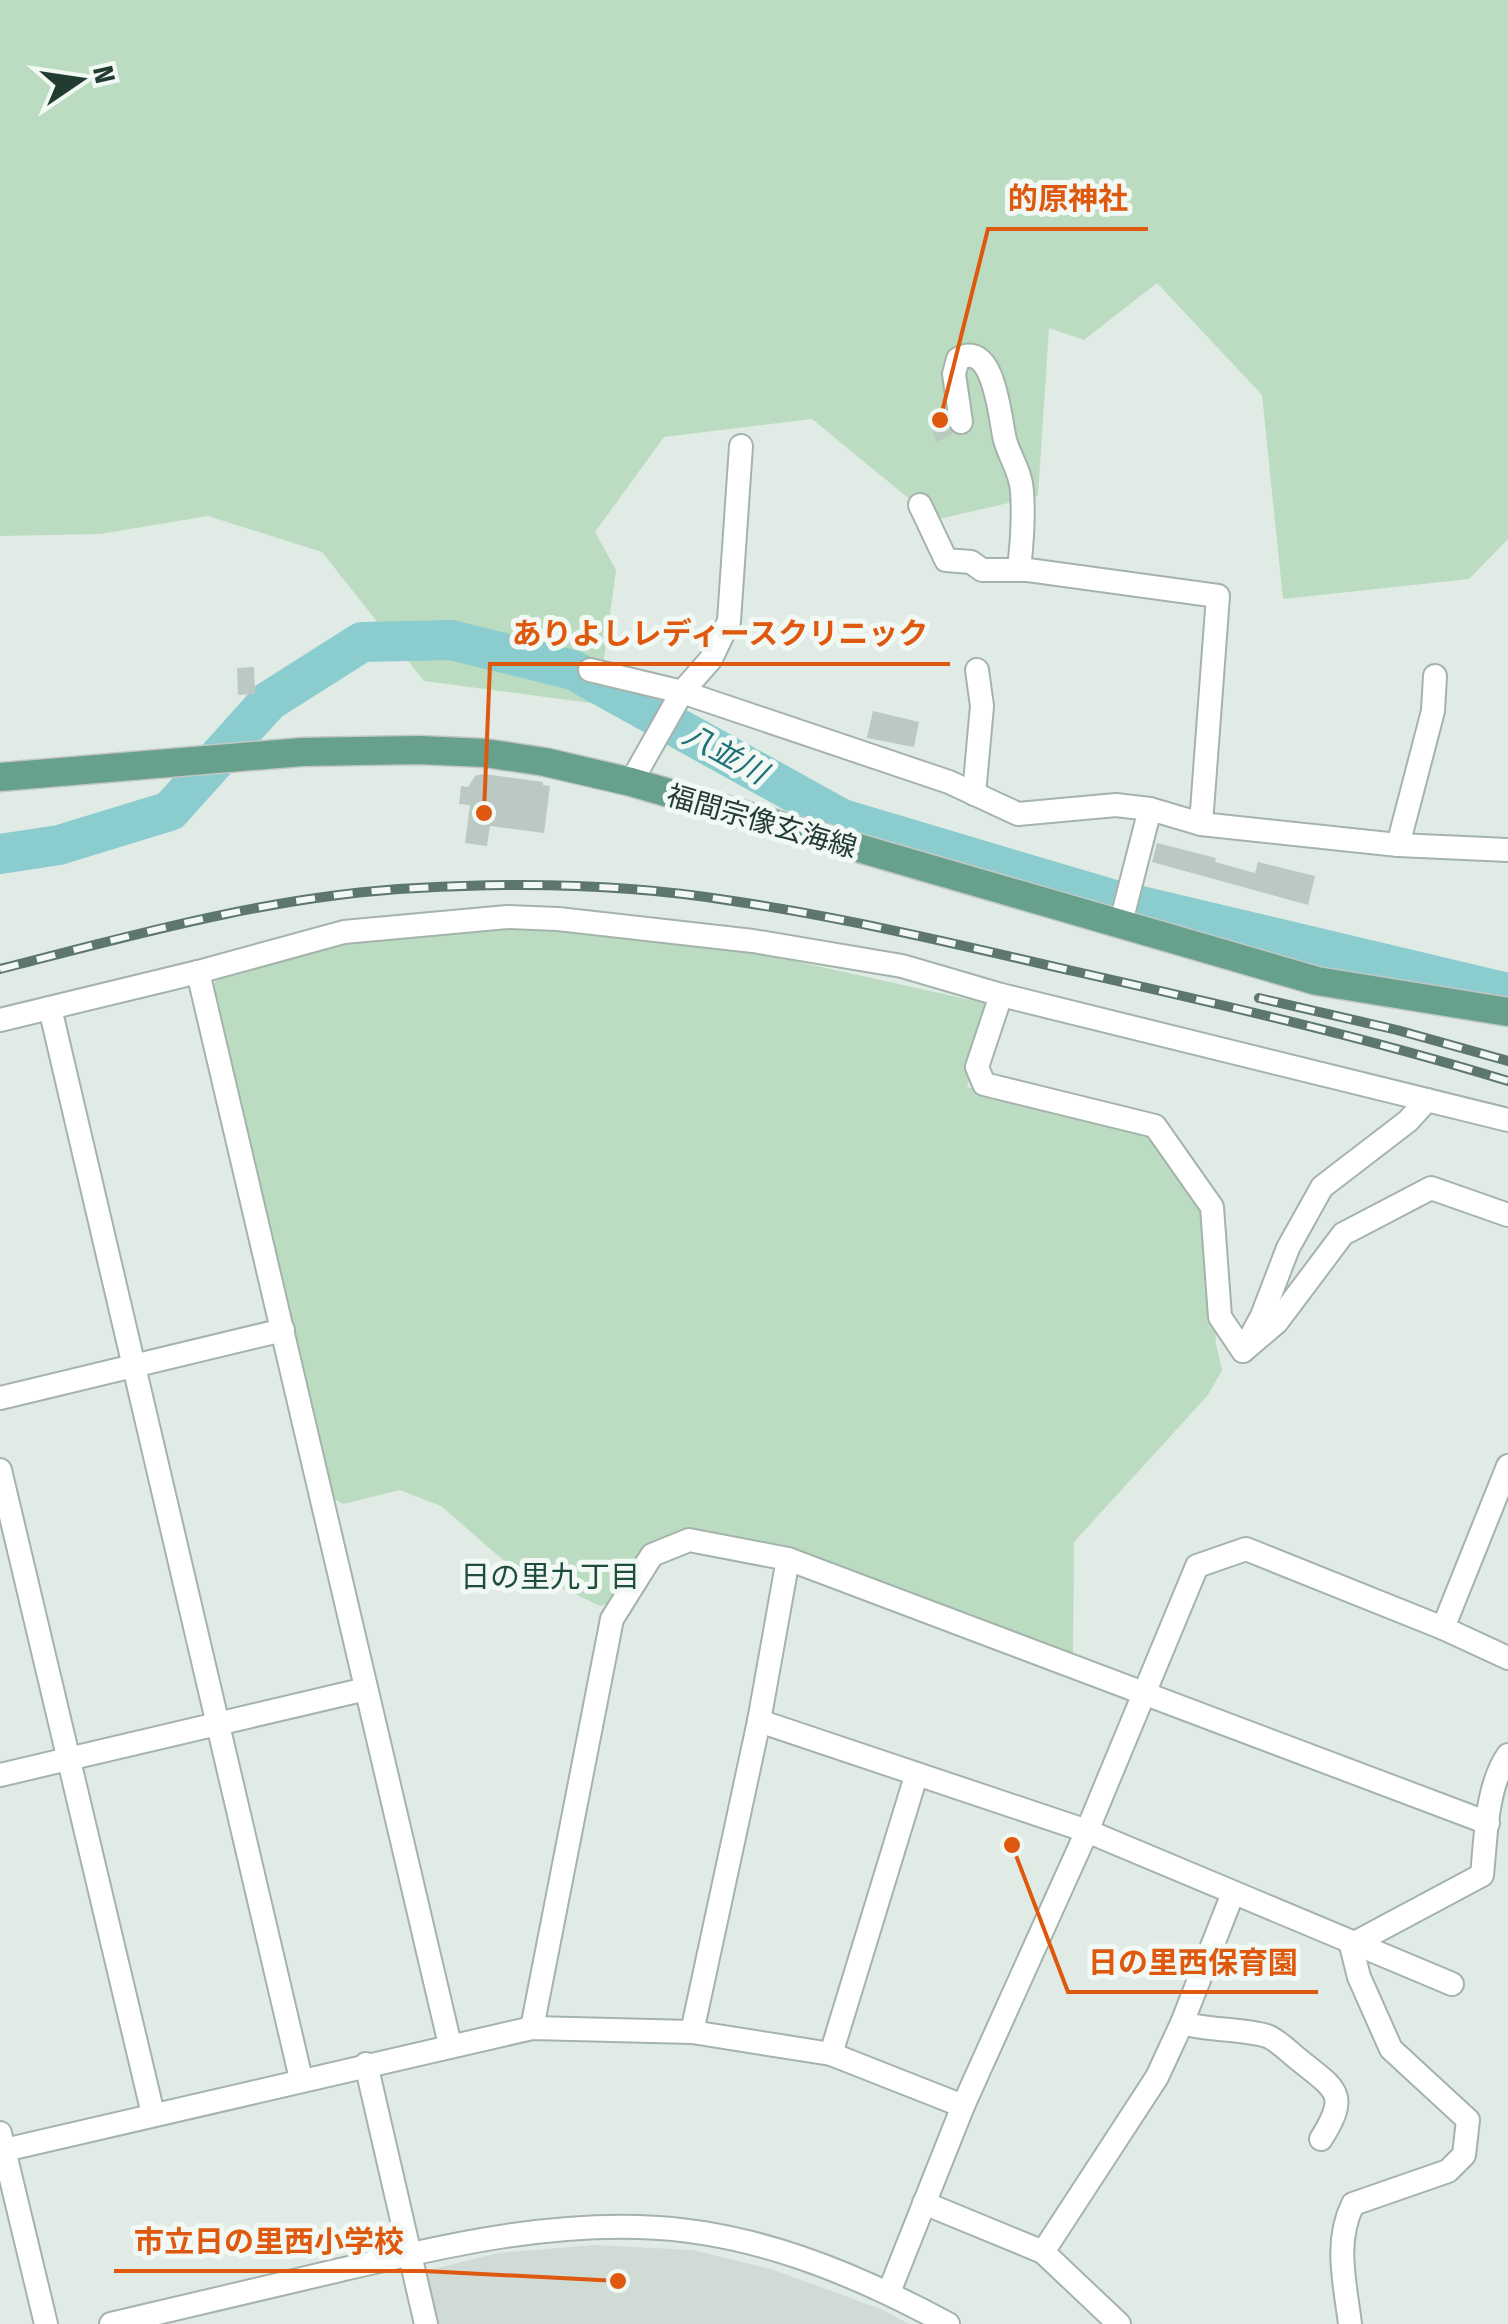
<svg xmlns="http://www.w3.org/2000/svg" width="1508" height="2324" font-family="'Fira Sans Condensed','Noto Sans JP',sans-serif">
  <rect width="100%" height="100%" fill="#e1ebe6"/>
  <polygon fill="#d0dbd5" points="594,2245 693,2250 771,2269 881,2309 909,2324 437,2324 426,2271 498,2253"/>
  <g fill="#bbdcc0">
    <polygon points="0,0 1508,0 1508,539 1469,579 1283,599 1262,395 1157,283 1084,340 1049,328 1038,496 935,520 812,419 664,437 595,532 616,570 598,704 424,681 322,552 208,516 100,534 0,536"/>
    <polygon points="518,929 589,932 763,954 984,1003 987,1017 967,1087 1152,1133 1210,1223 1216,1344 1222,1370 1208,1395 1074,1542 1073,1657 789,1547 691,1532 609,1603 600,1606 503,1560 441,1506 400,1490 343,1504 334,1499 212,989 217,977 364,939"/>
  </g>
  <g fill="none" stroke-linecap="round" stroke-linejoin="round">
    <polyline stroke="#8bcccf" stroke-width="40" points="0,854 59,845 170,811 269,701 362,642 451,640 573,670 842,819 1111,899 1508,993"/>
  </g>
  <g fill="#bac9c1">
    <polygon points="944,412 946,425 953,434 936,442 928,418"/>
    <polygon points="254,667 255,694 238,695 237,668"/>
    <polygon points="873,711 919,722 914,747 867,738"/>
    <polygon points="483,774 543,782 543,785 550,786 544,833 490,826 487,846 465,843 470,805 459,804 461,786 468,787 475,776"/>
    <polygon points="1157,843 1216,858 1215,862 1255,873 1258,862 1315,876 1308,905 1152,862"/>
  </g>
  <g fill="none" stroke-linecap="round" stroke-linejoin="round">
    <g stroke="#a4b3ac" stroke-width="26">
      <g id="minor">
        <path d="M961,422L954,374L958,359C995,338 1000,421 1005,440C1010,458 1021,472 1022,491C1024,517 1022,543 1019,569"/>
        <polyline points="920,505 946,560 971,562 982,570 1028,570 1218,596 1201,824"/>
        <polyline points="590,670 682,692 949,782 1018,814 1116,805 1150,809 1201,824 1398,845 1508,850"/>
        <polyline points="631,782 682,692 711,659 729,621 741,446"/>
        <polyline points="974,794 982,706 977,670"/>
        <polyline points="1398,845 1433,711 1435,676"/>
        <polyline points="1120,926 1150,809"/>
        <polyline points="198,972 450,2045"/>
        <polyline points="1001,995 977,1067 984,1084 1155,1126 1212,1207 1220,1317 1243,1351"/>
        <polyline points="50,1008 301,2079"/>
        <polyline points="0,1020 198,972 344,932 507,917 558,919 753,941 902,966 1001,995 1508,1120"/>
        <polyline points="1249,1340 1262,1316 1288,1248 1322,1187 1408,1121 1427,1100"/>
        <polyline points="1243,1351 1277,1322 1343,1234 1431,1188 1508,1215"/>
        <polyline points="0,1398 283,1330"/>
        <polyline points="0,1470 153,2114"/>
        <polyline points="1443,1628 1508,1466"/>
        <polyline points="759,1721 1087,1831 1452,1984"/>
        <polyline points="0,1775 366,1689"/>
        <path d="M1351,1945L1482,1875C1486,1837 1486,1787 1508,1755"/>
        <path d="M1182,2023C1209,2031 1240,2028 1267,2036C1278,2040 1289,2052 1298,2059C1336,2090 1350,2093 1321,2139"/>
        <polyline points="532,2028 612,1619 652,1555 689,1540 788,1559 1488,1823"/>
        <polyline points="692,2032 759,1721 788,1559"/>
        <polyline points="831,2054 916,1776"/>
        <polyline points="366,2064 426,2324"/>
        <polyline points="0,2133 46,2324"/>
        <polyline points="0,2151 532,2028 692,2032 831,2054 963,2106"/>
        <polyline points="924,2203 1043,2252 1119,2324"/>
        <polyline points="1043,2252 1157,2077 1182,2023 1233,1893"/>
        <polyline points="889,2292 963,2106 1087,1831 1197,1566 1246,1549 1443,1628 1508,1658"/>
        <path d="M111,2324C188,2306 264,2288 340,2270C439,2247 537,2224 639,2227C750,2230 852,2272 948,2324"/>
        <path d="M1350,2324C1345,2283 1334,2242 1353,2204L1448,2171L1464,2155L1468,2120L1391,2049L1359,1977L1351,1945"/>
      </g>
    </g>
    <g stroke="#c1c8c6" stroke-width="31">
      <polyline id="major" points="0,777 302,752 419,750 485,753 545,762 631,782 1317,981 1508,1012"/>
    </g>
    <use href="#minor" stroke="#fff" stroke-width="22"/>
    <use href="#major" stroke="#67a08b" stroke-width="28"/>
    <g stroke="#5d776d" stroke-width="10">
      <g id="rail">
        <path d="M0,969C137,934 275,895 417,888C522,882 629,884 733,901C847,918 961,945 1073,971C1219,1004 1365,1037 1508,1081"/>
        <polyline points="1259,998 1397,1030 1508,1061"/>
      </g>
    </g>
    <use href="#rail" stroke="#f2f8f4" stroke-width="6" stroke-dasharray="19" stroke-linecap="butt"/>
  </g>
  <g text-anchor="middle" stroke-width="10" stroke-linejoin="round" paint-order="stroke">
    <g font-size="28" fill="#223c32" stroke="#f2f8f4">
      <text transform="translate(762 821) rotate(16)" y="10">福間宗像玄海線</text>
    </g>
    <g font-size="30" font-style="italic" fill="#1e7176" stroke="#f2f8f4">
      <text transform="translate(725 754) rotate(29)" y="10">八並川</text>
    </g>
    <g font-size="30" fill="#1f4d3d" stroke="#f2f8f4">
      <text x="550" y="1587">日の里九丁目</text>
    </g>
  </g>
  <path fill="none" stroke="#de580e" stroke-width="4" d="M940 420L988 229H1148M484 813L490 664H950M1012 1845L1068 1992H1318M618 2281L424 2271H114"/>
  <g fill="#de580e" stroke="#f2f8f4" stroke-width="4">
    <circle cx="940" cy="420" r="10"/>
    <circle cx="484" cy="813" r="10"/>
    <circle cx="1012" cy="1845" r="10"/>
    <circle cx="618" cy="2281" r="10"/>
  </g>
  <g font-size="30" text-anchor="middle" font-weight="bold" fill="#de580e" stroke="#f2f8f4" stroke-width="10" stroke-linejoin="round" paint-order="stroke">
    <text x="1068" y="209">的原神社</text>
    <text x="720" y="644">ありよしレディースクリニック</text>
    <text x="1193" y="1973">日の里西保育園</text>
    <text x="269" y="2252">市立日の里西小学校</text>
  </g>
  <g transform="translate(80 80) rotate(77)" stroke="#f2f8f4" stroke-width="8" paint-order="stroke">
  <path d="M0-8L18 38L0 25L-18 38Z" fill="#223c32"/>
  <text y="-15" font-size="28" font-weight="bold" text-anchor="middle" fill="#223c32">N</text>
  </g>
</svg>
